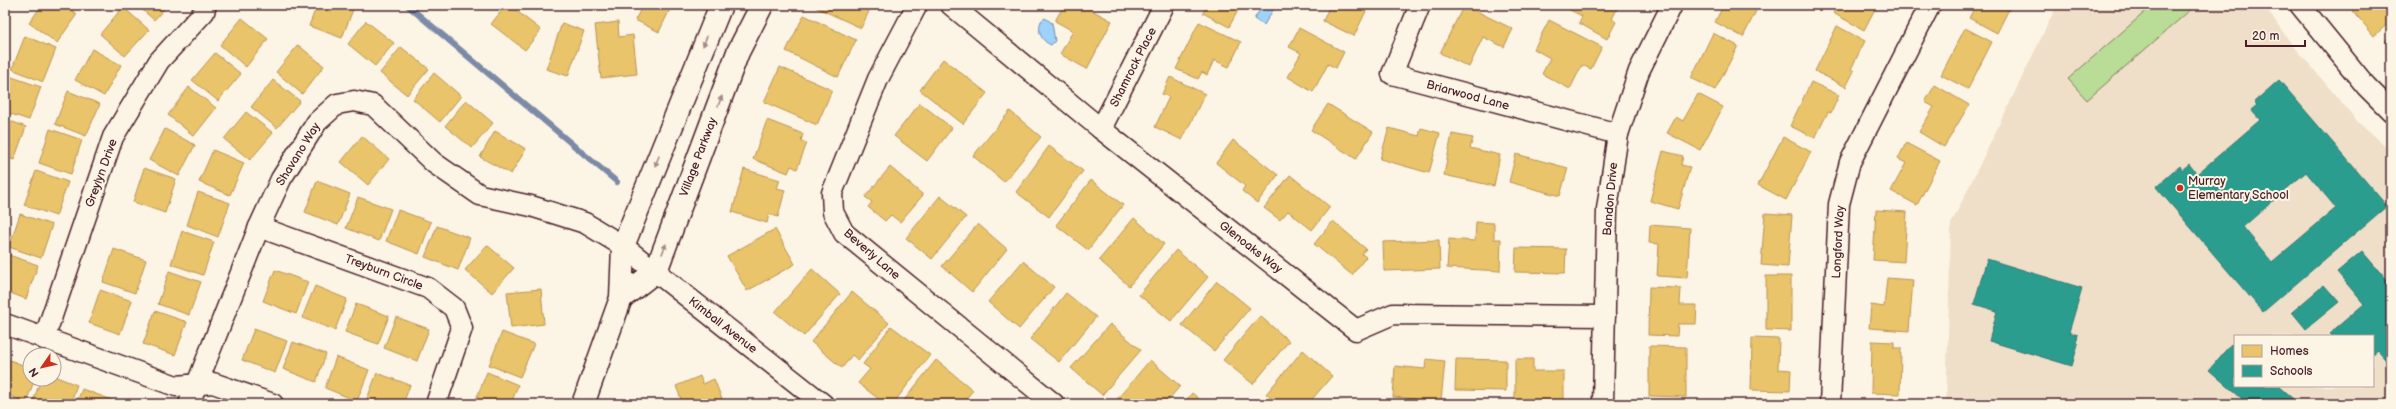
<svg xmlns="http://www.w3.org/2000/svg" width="2396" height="409" font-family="'Balsamiq Sans',sans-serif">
  <rect width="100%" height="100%" fill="#fcf5e5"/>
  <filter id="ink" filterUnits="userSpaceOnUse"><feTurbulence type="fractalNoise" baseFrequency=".025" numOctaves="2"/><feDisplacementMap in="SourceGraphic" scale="8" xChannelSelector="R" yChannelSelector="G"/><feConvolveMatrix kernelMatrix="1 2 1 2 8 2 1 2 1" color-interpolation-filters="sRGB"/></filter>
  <g filter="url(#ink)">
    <path fill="#efdfc8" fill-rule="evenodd" d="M2057,5H2264L2288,39L2358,122L2391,152V404H1946L1951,224ZM2235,336H2373V386H2235Z"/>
    <polygon fill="#b9dc97" stroke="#827e61" points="2153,5 2196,5 2087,100 2068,79"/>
    <g fill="#9cd2fb" stroke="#7b8aa8">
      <polygon points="1263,5 1276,5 1264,25 1254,19"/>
      <path d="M1045,18L1052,23L1055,41L1051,45C1041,41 1037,31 1041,21Z"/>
    </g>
    <g fill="#e9c46a" stroke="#b99257">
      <polygon points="42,5 64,5 77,14 57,43 29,23"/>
      <polygon points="137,5 168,5 154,20"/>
      <polygon points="285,5 300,5 294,12"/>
      <polygon points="317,5 349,5 354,7 342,38 309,26"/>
      <polygon points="506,5 509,5 541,30 525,50 491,24"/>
      <polygon points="643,5 672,5 659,32 635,20"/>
      <polygon points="811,5 872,5 861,28"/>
      <polygon points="1064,5 1082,5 1112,21 1087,69 1060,54 1073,31 1055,21"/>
      <polygon points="1207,5 1241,5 1229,27 1203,13"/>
      <polygon points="1330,5 1336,7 1337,5 1369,5 1354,36 1323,21"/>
      <polygon points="1464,5 1513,29 1504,47 1483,37 1469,67 1440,53"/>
      <polygon points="1571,5 1619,5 1612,19 1616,22 1607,39 1579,23 1582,16 1568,9"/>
      <polygon points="1728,5 1759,5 1743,37 1715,22 1723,6 1727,8"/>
      <polygon points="1837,5 1877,5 1864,30 1833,13"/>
      <polygon points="1976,5 2011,5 1997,33 1969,18"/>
      <polygon points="2348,5 2387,5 2391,10 2391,21 2374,36"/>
      <polygon points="123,7 149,30 125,56 100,34"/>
      <polygon points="804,15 856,40 838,77 786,51"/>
      <polygon points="242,18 268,39 246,67 220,45"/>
      <polygon points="1549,20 1602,47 1591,69 1582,65 1570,89 1542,74 1550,58 1534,49"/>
      <polygon points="366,21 394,43 375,66 348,44"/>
      <polygon points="618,22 619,37 633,35 637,74 601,78 595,25"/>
      <polygon points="1199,22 1241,42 1229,67 1214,60 1207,75 1202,72 1198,79 1176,69"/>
      <polygon points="562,23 584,31 568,76 546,69"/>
      <polygon points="1837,26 1865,41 1851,69 1854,71 1846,87 1815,71"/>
      <polygon points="1299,28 1344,52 1336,68 1328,64 1313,92 1288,77 1301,53 1289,47"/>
      <polygon points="1965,28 1992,42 1968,89 1941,75"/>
      <polygon points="1713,33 1738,46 1715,90 1691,78"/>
      <polygon points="2391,35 2391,47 2385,41"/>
      <polygon points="25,36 56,49 43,82 12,69"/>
      <polygon points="298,45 324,66 302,94 276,72"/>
      <polygon points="401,47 429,69 407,95 380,73"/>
      <polygon points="92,49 121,65 104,96 75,80"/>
      <polygon points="215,53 241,74 218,101 192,80"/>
      <polygon points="943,59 987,93 963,124 920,90"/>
      <polygon points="780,67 832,90 817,125 764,102"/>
      <polygon points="434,73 461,96 440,122 413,99"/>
      <polygon points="9,76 41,87 29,120 5,112 5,88"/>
      <polygon points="1170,77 1205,94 1182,140 1155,127 1169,97 1162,94"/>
      <polygon points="273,80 300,101 277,128 251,107"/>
      <polygon points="1811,82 1839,95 1831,113 1828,112 1815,138 1790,126"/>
      <polygon points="1935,85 1969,105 1944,147 1919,132 1934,107 1925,102"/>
      <polygon points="189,87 216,108 194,136 168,115"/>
      <polygon points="68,91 100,104 86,136 55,124"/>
      <polygon points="1698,94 1723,107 1700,150 1667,133 1676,117 1683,121"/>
      <polygon points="466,100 493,123 472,148 445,126"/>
      <polygon points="920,103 952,128 927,161 894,136"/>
      <polygon points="1328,104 1373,132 1356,159 1311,130"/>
      <polygon points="1010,111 1041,137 1004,182 973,156"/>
      <polygon points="246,112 273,133 250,160 224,139"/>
      <polygon points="5,119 26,127 14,160 5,157"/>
      <polygon points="767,120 803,134 801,141 807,143 797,169 791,166 788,173 753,159"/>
      <polygon points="1389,128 1419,136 1421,128 1440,133 1429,173 1380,159"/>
      <polygon points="50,129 82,140 71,174 39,163"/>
      <polygon points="165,129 195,145 179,176 149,160"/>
      <polygon points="495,131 526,149 511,174 480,157"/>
      <polygon points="1452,134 1473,138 1470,148 1500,155 1494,186 1444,175"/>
      <polygon points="362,136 389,159 368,185 341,162"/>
      <polygon points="1783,137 1811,152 1786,200 1758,185"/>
      <polygon points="1233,140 1278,175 1257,203 1242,191 1245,186 1216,163"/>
      <polygon points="1906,143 1940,161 1917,205 1891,191 1906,163 1898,159"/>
      <polygon points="1049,146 1083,171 1049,217 1016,192"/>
      <polygon points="213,150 244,163 230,195 199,182"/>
      <polygon points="1663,151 1683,156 1681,165 1690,167 1678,209 1650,201"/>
      <polygon points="1516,154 1568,168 1560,196 1509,182"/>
      <polygon points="5,165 10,167 5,180"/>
      <polygon points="890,167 923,195 900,222 891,215 885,221 868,207 872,202 865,197"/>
      <polygon points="144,168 176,179 165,213 133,202"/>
      <polygon points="744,169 780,180 777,188 785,190 778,217 769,214 767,223 732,212"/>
      <polygon points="36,171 68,182 56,216 24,205"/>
      <polygon points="1290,175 1330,207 1312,230 1288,211 1280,220 1264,208"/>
      <polygon points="1091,180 1123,205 1088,250 1056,225"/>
      <polygon points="317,181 350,194 338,225 305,212"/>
      <polygon points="198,192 230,203 218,237 187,225"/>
      <polygon points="940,196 966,217 932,259 906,238"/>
      <polygon points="358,197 391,209 379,241 346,228"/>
      <polygon points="398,210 431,222 419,254 386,241"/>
      <polygon points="1876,210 1907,212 1904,262 1873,260"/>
      <polygon points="1765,213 1792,215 1788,267 1761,265"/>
      <polygon points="20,214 52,225 41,258 9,247"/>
      <polygon points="1134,218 1164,244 1129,286 1099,260"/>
      <polygon points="1333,221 1366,249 1362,254 1366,257 1352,275 1314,244"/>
      <polygon points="1476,222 1494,223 1494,239 1501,239 1500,271 1447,268 1449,239 1475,241"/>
      <polygon points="978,224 1007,249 972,292 942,266"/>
      <polygon points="1650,225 1690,228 1687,278 1657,276 1659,244 1649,243"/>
      <polygon points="437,226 470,238 458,270 425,257"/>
      <polygon points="775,229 795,264 747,291 727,256"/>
      <polygon points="182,231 214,242 203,275 171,264"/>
      <polygon points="1439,240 1440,269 1384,271 1383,242"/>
      <polygon points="487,245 514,268 492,293 465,270"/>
      <polygon points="1516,248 1566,249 1565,273 1515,272"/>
      <polygon points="114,249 146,260 135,293 103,282"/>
      <polygon points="1176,250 1208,277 1171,321 1139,295"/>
      <polygon points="6,254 38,265 26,299 5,291"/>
      <polygon points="1023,261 1054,287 1019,329 988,302"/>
      <polygon points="812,269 840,294 804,336 775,312"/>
      <polygon points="275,270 308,282 296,314 263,301"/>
      <polygon points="169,271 201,282 189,315 158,304"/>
      <polygon points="1766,276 1791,276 1791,331 1766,330"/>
      <polygon points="1887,278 1913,280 1909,331 1869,328 1871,305 1884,307"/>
      <polygon points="1217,281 1250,308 1214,351 1182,325"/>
      <polygon points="315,286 347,299 335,330 302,318"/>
      <polygon points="1649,287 1681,288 1680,305 1697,305 1696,324 1678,324 1677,336 1648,335"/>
      <polygon points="541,289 544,324 511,328 507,292"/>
      <polygon points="100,290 132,301 120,334 89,323"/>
      <polygon points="852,292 889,323 858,360 852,355 842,368 811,342"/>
      <polygon points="1066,293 1096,317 1059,362 1030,339"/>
      <polygon points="356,304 389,316 378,344 345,332"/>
      <polygon points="155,311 187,322 175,355 143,344"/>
      <polygon points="1260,316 1289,341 1253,384 1223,360"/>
      <polygon points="396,317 429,329 417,361 384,348"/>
      <polygon points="1110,324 1141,350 1102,395 1071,368"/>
      <polygon points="891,326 930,355 893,404 885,404 858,383 870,369 863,364"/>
      <polygon points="254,329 287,341 275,373 242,360"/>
      <polygon points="502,332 534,344 520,377 489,365"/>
      <polygon points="1752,338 1779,339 1778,369 1791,370 1790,391 1751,390"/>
      <polygon points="1872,341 1894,342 1894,348 1901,348 1900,394 1871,393"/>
      <polygon points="293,342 326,354 316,382 283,369"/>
      <polygon points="1649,346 1686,347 1686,397 1649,396"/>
      <polygon points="1303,350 1332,376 1308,404 1278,404 1266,394"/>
      <polygon points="336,357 369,370 357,401 325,388"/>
      <polygon points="5,358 30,368 30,379 35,379 26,402 5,394"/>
      <polygon points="1426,359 1445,361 1441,401 1393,397 1395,366 1425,369"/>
      <polygon points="1456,359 1506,360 1506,391 1455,390"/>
      <polygon points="1515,359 1533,359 1533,371 1564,371 1564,403 1515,403"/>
      <polygon points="936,360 973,390 962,404 901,404"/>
      <polygon points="1150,360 1180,386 1165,404 1113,404"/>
      <polygon points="487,372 518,385 511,404 474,404"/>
      <polygon points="377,373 410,385 403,404 365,404"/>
      <polygon points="54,376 77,385 70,404 32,404 41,379 54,379"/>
      <polygon points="700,376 703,384 714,379 724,404 683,404 676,386"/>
      <polygon points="82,389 115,401 114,404 76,404"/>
      <polygon points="1192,393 1205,404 1183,404"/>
      <rect x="1757" y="399" width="26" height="5"/>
      <polygon points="1329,400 1357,403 1357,404 1329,404"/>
      <polygon points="1869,402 1903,404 1869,404"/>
    </g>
    <g fill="#2a9d8f" stroke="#347771" fill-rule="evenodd">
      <path d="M2279,80L2387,206L2263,312L2156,187L2180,166L2182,170L2189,164L2197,174L2260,120L2251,110L2257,105L2254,102ZM2306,172L2336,208L2272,262L2243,227Z"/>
      <polygon points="2362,251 2389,283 2391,281 2391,366 2378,351 2373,355 2373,336 2331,336 2329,334 2364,304 2337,272"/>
      <polygon points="1987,259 2082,288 2069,332 2078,335 2076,343 2078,344 2072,366 1989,341 1997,311 1974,304"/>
      <polygon points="2324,285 2339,302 2306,329 2292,312"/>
      <polygon points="2231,344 2235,348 2235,386 2278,386 2299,404 2248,404 2209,370"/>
      <polygon points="1977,402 2040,404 1976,404"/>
    </g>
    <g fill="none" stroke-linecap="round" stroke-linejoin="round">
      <polyline stroke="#7b8aa8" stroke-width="6" points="407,5 617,182"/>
      <g stroke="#4a1f2b" stroke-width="23">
        <g id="minor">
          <polyline points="917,5 878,79 832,193 833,212 844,233 1054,404"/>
          <polyline points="951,5 1101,129 1356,330 1393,314 1605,316"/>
          <polyline points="1420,5 1392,74 1618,134"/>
          <polyline points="2300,5 2366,86 2391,111"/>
          <polyline points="1101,129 1164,5"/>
          <polyline points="259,227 428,288 454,308 462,328 436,404"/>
          <polyline points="5,324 176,386 213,383 273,404"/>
          <polyline points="44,339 113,137 159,61 204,12 206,5"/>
          <polyline points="189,404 259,227 281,179 317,122 337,104 354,101 373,105 434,163 480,195 531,206 585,223 623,246 823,404"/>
          <polyline points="1603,404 1607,209 1618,134 1639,71 1672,5"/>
          <polyline points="1830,404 1839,204 1850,162 1930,5"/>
        </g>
      </g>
      <g stroke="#4a1f2b" stroke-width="25">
        <g id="tertiary">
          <polyline points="621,298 656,271 738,52 762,5"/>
          <polyline points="583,404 621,298 623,246 721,5"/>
        </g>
      </g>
      <use href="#minor" stroke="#fcf5e5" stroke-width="20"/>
      <use href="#tertiary" stroke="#fcf5e5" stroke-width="22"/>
    </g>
    <defs><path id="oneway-solid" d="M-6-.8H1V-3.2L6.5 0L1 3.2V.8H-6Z"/></defs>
    <g fill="#a38a88">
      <use href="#oneway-solid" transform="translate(705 41) rotate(112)"/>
      <use href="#oneway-solid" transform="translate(720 101) rotate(-69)"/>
      <use href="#oneway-solid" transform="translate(657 161) rotate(112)"/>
      <use href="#oneway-solid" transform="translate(664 249) rotate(-69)"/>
    </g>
  </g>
  <circle fill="#c8321e" stroke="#fcf5e5" stroke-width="1.5" cx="2180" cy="188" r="4"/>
  <g text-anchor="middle" stroke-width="4" stroke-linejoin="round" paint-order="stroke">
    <g font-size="12" fill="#4a1f2b" stroke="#fcf5e5">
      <text transform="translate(1133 67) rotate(-63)" y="4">Shamrock Place</text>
      <text transform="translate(1468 95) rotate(15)" y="4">Briarwood Lane</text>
      <text transform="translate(298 154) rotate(-58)" y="4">Shavano Way</text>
      <text transform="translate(698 157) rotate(-69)" y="4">Village Parkway</text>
      <text transform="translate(101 173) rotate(-70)" y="4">Greylyn Drive</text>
      <text transform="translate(1610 199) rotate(-85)" y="4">Bandon Drive</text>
      <text transform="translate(1838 242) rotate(-87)" y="4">Longford Way</text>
      <text transform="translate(1251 247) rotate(38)" y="4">Glenoaks Way</text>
      <text transform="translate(872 254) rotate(41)" y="4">Beverly Lane</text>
      <text transform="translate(384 272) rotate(20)" y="4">Treyburn Circle</text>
      <text transform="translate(723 325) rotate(38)" y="4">Kimball Avenue</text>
    </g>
    <g font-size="12" fill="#4a1f2b" stroke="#fcf5e5" text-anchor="start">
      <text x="2188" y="185">Murray<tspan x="2188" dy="14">Elementary School</tspan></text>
    </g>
  </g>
  <rect width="2396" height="409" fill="none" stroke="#fcf5e5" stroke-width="20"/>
  <rect x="10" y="10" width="2376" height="389" fill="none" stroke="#4a1f2b" stroke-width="1.5" filter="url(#ink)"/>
  <rect x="2234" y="335" width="140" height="52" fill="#fcf5e5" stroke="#b59f9b"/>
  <rect x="2242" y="345" width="20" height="12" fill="#e9c46a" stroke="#b59f9b"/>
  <text x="2270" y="355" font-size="12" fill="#4a1f2b">Homes</text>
  <rect x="2242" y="365" width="20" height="12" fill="#2a9d8f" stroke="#b59f9b"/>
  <text x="2270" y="375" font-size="12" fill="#4a1f2b">Schools</text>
  <g transform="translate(42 367) rotate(236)"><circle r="19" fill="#fcf5e5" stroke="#b59f9b"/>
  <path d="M0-3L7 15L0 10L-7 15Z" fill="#c8321e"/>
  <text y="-6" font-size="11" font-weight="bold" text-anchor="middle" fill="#4a1f2b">N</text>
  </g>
  <path d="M2246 40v6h59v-6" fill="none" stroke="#4a1f2b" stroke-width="2"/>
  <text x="2252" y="40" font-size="12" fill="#4a1f2b" stroke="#fcf5e5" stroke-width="3" paint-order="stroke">20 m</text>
</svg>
